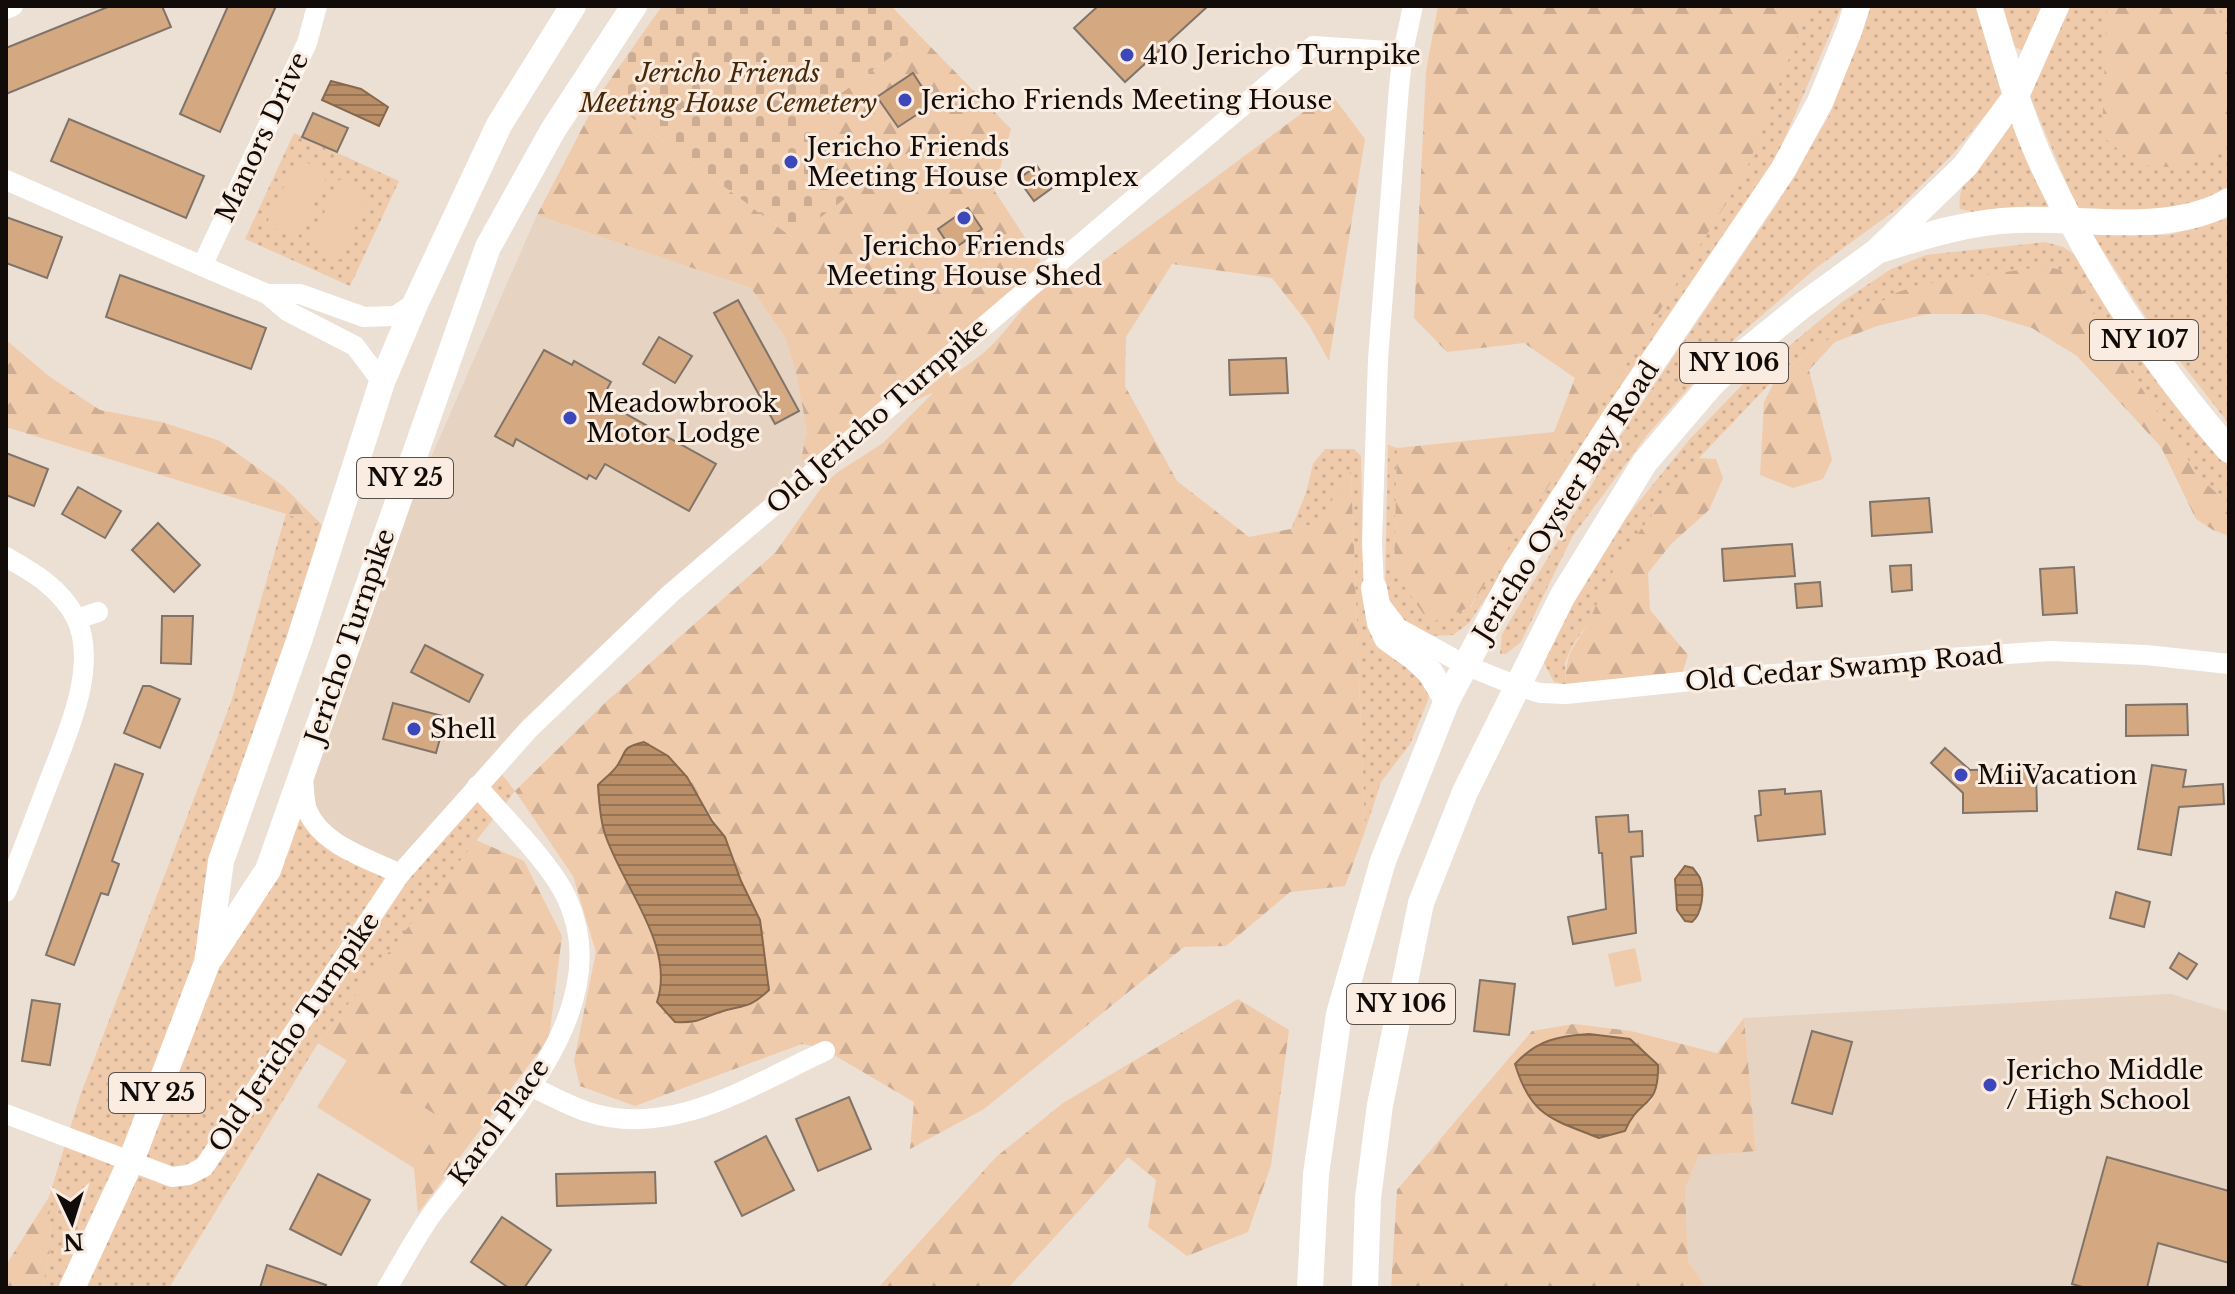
<svg xmlns="http://www.w3.org/2000/svg" width="2235" height="1294" font-family="'Libre Baskerville',serif">
  <defs>
    <pattern id="grass-dots" width="8" height="8" patternUnits="userSpaceOnUse" patternTransform="scale(2)"><rect width="8" height="8" fill="#efcbac"/><path d="M2 2h.1M6 6h.1" fill="none" stroke="#ccad93" stroke-width="1.8" stroke-linecap="round"/></pattern>
    <pattern id="forest-firs" width="22" height="20" patternUnits="userSpaceOnUse" patternTransform="scale(2)"><rect width="22" height="20" fill="#efcbac"/><path d="M5 1l3.5 6h-7zM16 11l3.5 6h-7z" fill="#ccad93"/></pattern>
    <pattern id="cemetery-stones" width="16" height="16" patternUnits="userSpaceOnUse" patternTransform="scale(2)"><rect width="16" height="16" fill="#efcbac"/><path d="M2 7V4a2 2 0 0 1 4 0v3zM10 15v-3a2 2 0 0 1 4 0v3z" fill="#ccad93"/></pattern>
    <pattern id="water-rules" width="6" height="5" patternUnits="userSpaceOnUse" patternTransform="scale(2)"><rect width="6" height="5" fill="#ba8f68"/><path d="M0 2.5h6" fill="none" stroke="#967354"/></pattern>
  </defs>
  <rect width="100%" height="100%" fill="#ecdfd3"/>
  <g fill="#e6d3c2">
    <polygon points="537,215 751,288 786,339 810,417 835,450 679,585 400,871 325,832 305,771 367,604"/>
    <polygon points="2171,994 2229,1012 2229,1288 1706,1288 1688,1261 1685,1189 1697,1156 1756,1150 1744,1018"/>
  </g>
  <g fill="url(#grass-dots)">
    <polygon points="1806,6 1842,6 1770,172 1469,623 1453,635 1428,636 1405,625 1391,605 1385,584 1388,445 1397,448 1394,572 1471,607 1806,14"/>
    <polygon points="1871,6 1976,6 2004,93 1951,156 1898,208 1816,268 1722,350 1648,434 1572,537 1521,642 1506,654 1500,654 1502,634 1630,421 1775,207 1830,114"/>
    <polygon points="2001,6 2042,6 2024,51 2014,47"/>
    <path d="M2071,6H2229V188C2188,219 2125,209 2077,208L2029,94Z"/>
    <path d="M2012,121L2049,203L2048,207L1973,212L1960,209C1955,176 1993,144 2012,121Z"/>
    <polygon points="294,133 399,181 350,286 245,239"/>
    <polygon points="2229,218 2229,424 2147,319 2093,235 2169,235"/>
    <polygon points="2045,242 2063,247 2080,258 2229,455 2229,504 2199,477 2110,339 2071,273 1893,294 1778,375 1699,458 1654,512 1610,577 1589,622 1572,646 1565,663 1566,685 1554,682 1543,661 1546,646 1621,524 1689,440 1741,386 1842,302 1891,269 1926,255"/>
    <polygon points="1325,449 1354,449 1361,456 1364,608 1430,687 1428,700 1410,744 1381,782 1365,831 1351,474 1316,524 1291,529 1306,493 1313,464"/>
    <polygon points="286,514 322,525 218,857 206,961 305,771 325,832 399,871 494,765 515,791 318,1043 169,1288 42,1288 51,1245 49,1197 80,1096 231,702"/>
  </g>
  <g fill="url(#forest-firs)" fill-rule="evenodd">
    <polygon points="1438,6 1806,6 1806,14 1746,171 1607,396 1470,607 1430,623 1394,572 1397,448 1554,432 1575,378 1524,343 1447,352 1414,318 1426,71"/>
    <polygon points="2107,6 2217,6 2229,30 2229,135 2215,156 2176,168 2136,164 2102,136"/>
    <path d="M920,36L1011,129L994,190L1041,262V270L952,362L949,378C962,368 978,359 990,347C1028,309 1029,284 1088,272L1321,99L1334,98L1365,139L1329,361L1309,325L1272,278L1172,264L1126,337L1125,386L1177,481L1249,537L1316,524L1351,472L1365,831L1345,886L1290,892L1226,946L1184,947L984,1109L910,1149L914,1102L822,1048L802,1044L635,1106L580,1086L574,1061L596,952L573,876L515,791L607,701L775,553L824,484L838,472L883,443L933,393C893,406 841,457 801,460L807,431L797,376L786,339L751,288L537,215L600,94L793,238L804,120ZM619,764L704,805L725,837L741,881L760,920L769,981L764,995L749,1006L715,1014L708,1019L661,990L660,954L605,834L598,785Z"/>
    <polygon points="2046,266 2071,273 2110,339 2199,477 2229,504 2229,536 2213,530 2196,519 2161,447 2077,356 2032,328 1984,314 1927,314 1877,326 1835,342 1809,370 1832,460 1823,479 1793,488 1760,475 1764,402 1778,375 1893,294 1918,285"/>
    <polygon points="6,340 50,377 100,410 162,422 220,441 283,486 322,525 6,427"/>
    <path d="M1699,458L1716,459L1723,478L1709,510L1671,544L1648,573L1650,610L1688,655L1682,674L1566,685C1565,647 1576,648 1591,617C1597,604 1602,590 1609,578C1634,534 1667,496 1699,458Z"/>
    <polygon points="476,840 524,861 562,936 549,1038 418,1213 414,1168 444,1120 318,1043"/>
    <polygon points="1238,999 1289,1030 1271,1165 1248,1232 1187,1256 1148,1227 1156,1180 1128,1157 1008,1288 878,1288 996,1157 1063,1103"/>
    <path d="M1744,1018L1756,1151L1698,1156L1685,1189L1688,1261L1706,1288H1391L1397,1190L1532,1031L1574,1024L1631,1031L1717,1053ZM1589,1034L1630,1039L1658,1065L1652,1100L1632,1114Z"/>
    <polygon points="49,1197 51,1245 42,1288 6,1288 6,1265"/>
  </g>
  <polygon fill="url(#cemetery-stones)" points="662,6 891,6 920,36 804,120 854,192 793,238 600,94"/>
  <g fill="#efcbac">
    <polygon points="297,158 329,173 297,239 266,225"/>
    <polygon points="340,179 371,193 340,260 309,245"/>
    <polygon points="1635,948 1642,981 1615,987 1608,954"/>
    <polygon points="347,1060 444,1120 414,1168 317,1107"/>
  </g>
  <g fill="url(#water-rules)" stroke="#87684c" stroke-width="2">
    <polygon points="331,81 361,89 388,107 379,126 322,100"/>
    <path d="M644,742L668,756L687,777L712,821L725,837L741,881L760,920L769,990C747,1011 742,1004 717,1013C698,1020 698,1023 675,1022L657,1002C676,946 622,886 605,834C600,820 599,801 598,785C604,779 612,773 617,766C628,750 620,748 644,742Z"/>
    <path d="M1685,866L1693,868C1695,871 1698,874 1700,878C1705,891 1702,914 1692,922L1685,921L1677,910L1675,879Z"/>
    <path d="M1589,1034L1630,1039L1658,1065C1659,1111 1639,1096 1625,1131L1599,1138C1552,1119 1531,1117 1515,1064C1537,1040 1558,1036 1589,1034Z"/>
  </g>
  <g fill="#d4a880" stroke="#80746a" stroke-width="2">
    <polygon points="110,6 162,6 171,27 6,94 6,48"/>
    <polygon points="228,6 276,6 220,132 180,114"/>
    <polygon points="1098,6 1208,6 1125,82 1074,28"/>
    <polygon points="913,73 933,104 898,127 877,97"/>
    <polygon points="313,113 348,128 337,152 302,137"/>
    <polygon points="69,119 204,176 186,218 51,161"/>
    <polygon points="1037,166 1052,188 1034,201 1018,179"/>
    <polygon points="968,208 982,229 952,250 938,229"/>
    <polygon points="6,217 62,237 47,278 6,263"/>
    <polygon points="120,275 266,328 251,369 106,317"/>
    <polygon points="738,300 799,411 775,424 714,313"/>
    <polygon points="659,337 692,356 675,383 643,364"/>
    <polygon points="544,350 572,365 574,361 611,382 601,400 716,464 689,511 605,464 596,479 589,475 587,479 516,439 513,446 495,436"/>
    <polygon points="1286,358 1288,393 1230,395 1229,360"/>
    <polygon points="6,453 48,469 34,506 6,495"/>
    <polygon points="78,487 121,511 105,538 62,514"/>
    <polygon points="1929,498 1932,532 1872,536 1870,502"/>
    <polygon points="158,523 200,565 174,592 132,550"/>
    <polygon points="1792,544 1795,576 1724,581 1722,549"/>
    <polygon points="1911,565 1912,590 1892,592 1890,566"/>
    <polygon points="2074,567 2077,613 2043,615 2040,569"/>
    <polygon points="1820,582 1822,606 1797,608 1795,584"/>
    <polygon points="162,616 193,616 191,664 161,663"/>
    <polygon points="425,645 483,675 469,702 411,672"/>
    <polygon points="143,686 150,686 180,699 160,748 124,733"/>
    <polygon points="393,703 446,717 436,753 383,739"/>
    <polygon points="2187,704 2188,735 2126,736 2126,705"/>
    <polygon points="1945,748 1970,770 2036,769 2037,811 1963,813 1963,793 1931,763"/>
    <polygon points="115,764 143,774 112,861 119,864 108,895 101,893 74,965 46,955"/>
    <polygon points="2152,765 2186,770 2183,787 2223,784 2224,804 2179,807 2171,855 2138,849"/>
    <polygon points="1785,789 1785,794 1821,791 1825,834 1758,841 1755,816 1761,815 1759,791"/>
    <polygon points="1628,815 1629,832 1642,831 1643,856 1631,857 1636,933 1573,944 1568,917 1606,909 1602,853 1599,853 1596,817"/>
    <polygon points="2116,892 2150,902 2144,927 2110,918"/>
    <polygon points="2179,953 2197,964 2187,979 2170,968"/>
    <polygon points="1480,980 1515,984 1509,1035 1474,1031"/>
    <polygon points="32,1000 60,1004 50,1065 22,1061"/>
    <polygon points="1812,1031 1852,1042 1832,1114 1792,1103"/>
    <polygon points="849,1097 871,1149 818,1171 796,1119"/>
    <polygon points="766,1136 794,1190 742,1216 715,1162"/>
    <polygon points="2107,1157 2229,1191 2229,1263 2158,1243 2147,1288 2086,1288 2072,1284"/>
    <polygon points="655,1172 656,1203 557,1206 556,1174"/>
    <polygon points="318,1174 370,1200 341,1255 290,1229"/>
    <polygon points="502,1217 551,1250 524,1288 509,1288 471,1262"/>
    <polygon points="267,1265 326,1285 325,1288 260,1288"/>
  </g>
  <g fill="none" stroke-linecap="round" stroke-linejoin="round">
    <g stroke="#fff" stroke-width="20">
      <polyline points="1413,6 1403,52 1399,87 1378,359 1372,543 1374,588 1381,606 1398,628 1465,665 1517,686 1540,693 1566,694 1710,679 1879,666 1935,659 2050,651 2146,655 2229,664"/>
      <polyline points="6,9 13,6"/>
      <polyline points="6,180 202,266 307,43 317,6"/>
      <polyline points="202,266 267,294"/>
      <polyline points="382,382 355,346 287,311 267,294 300,294 364,317 395,316 416,302"/>
      <path d="M6,557C34,573 59,587 75,616C101,666 64,741 46,789C33,823 20,858 6,892"/>
      <polyline points="77,619 98,612"/>
      <path d="M303,778C304,788 304,800 307,810C322,846 368,858 400,874"/>
      <path d="M532,1087C550,1095 569,1106 588,1112C671,1139 752,1085 825,1051"/>
      <polyline points="6,1114 172,1177 188,1175 204,1167 400,874 529,729 670,594 1313,46 1403,52"/>
      <path d="M387,1288C403,1262 417,1234 435,1210C496,1129 618,1013 568,901C553,865 504,818 477,786"/>
    </g>
    <g stroke="#fff" stroke-width="26">
      <path d="M1989,6C2006,62 2021,121 2047,174C2095,274 2156,367 2229,450"/>
      <path d="M1883,249C1927,235 1969,222 2016,220C2082,217 2170,236 2229,201"/>
      <polyline points="1374,588 1380,623 1387,638 1415,658 1430,672 1447,700"/>
      <polyline points="211,957 268,870 488,247 553,130 634,6"/>
      <polyline points="72,1288 131,1161 207,963 221,861 299,641 382,382 416,302 499,125 573,6"/>
      <polyline points="1310,1288 1316,1174 1339,1014 1383,861 1447,700 1516,571 1612,422 1783,170 1820,102 1849,31 1857,6"/>
      <polyline points="1365,1288 1368,1198 1380,1105 1421,903 1465,792 1562,597 1645,462 1710,386 1745,352 1803,305 1876,252 1965,166 2016,96 2056,6"/>
    </g>
  </g>
  <g fill="#3c47bb" stroke="#faece0" stroke-width="3">
    <circle cx="1127" cy="55" r="8"/>
    <circle cx="905" cy="100" r="8"/>
    <circle cx="791" cy="162" r="8"/>
    <circle cx="964" cy="218" r="8"/>
    <circle cx="570" cy="418" r="8"/>
    <circle cx="414" cy="729" r="8"/>
    <circle cx="1961" cy="775" r="8"/>
    <circle cx="1990" cy="1085" r="8"/>
  </g>
  <g text-anchor="middle" stroke-width="6" stroke-linejoin="round" paint-order="stroke">
    <g fill="#faece0" stroke="#574f4a" stroke-width="2">
      <rect x="2090" y="320" width="108" height="40" rx="6"/>
      <rect x="1680" y="343" width="108" height="40" rx="6"/>
      <rect x="357" y="458" width="96" height="40" rx="6"/>
      <rect x="1347" y="984" width="108" height="40" rx="6"/>
      <rect x="109" y="1073" width="96" height="40" rx="6"/>
    </g>
    <g font-size="24" font-weight="bold" fill="#110c09">
      <text x="2144" y="348">NY 107</text>
      <text x="1734" y="371">NY 106</text>
      <text x="405" y="486">NY 25</text>
      <text x="1401" y="1012">NY 106</text>
      <text x="157" y="1101">NY 25</text>
    </g>
    <g font-size="26" fill="#110c09" stroke="#faece0" text-anchor="start">
      <text x="1143" y="64">410 Jericho Turnpike</text>
      <text x="921" y="109">Jericho Friends Meeting House</text>
      <text x="807" y="156">Jericho Friends<tspan x="807" dy="30">Meeting House Complex</tspan></text>
      <text x="964" y="255" text-anchor="middle">Jericho Friends<tspan x="964" dy="30">Meeting House Shed</tspan></text>
      <text x="586" y="412">Meadowbrook<tspan x="586" dy="30">Motor Lodge</tspan></text>
      <text x="430" y="738">Shell</text>
      <text x="1977" y="784">MiiVacation</text>
      <text x="2006" y="1079">Jericho Middle<tspan x="2006" dy="30">/ High School</tspan></text>
    </g>
    <g font-size="26" font-style="italic" fill="#462807" stroke="#faece0">
      <text x="728" y="82">Jericho Friends<tspan x="728" dy="30">Meeting House Cemetery</tspan></text>
    </g>
    <g font-size="26" fill="#110c09" stroke="#faece0">
      <text transform="translate(262 137) rotate(-65)" y="9">Manors Drive</text>
      <text transform="translate(877 416) rotate(-41)" y="9">Old Jericho Turnpike</text>
      <text transform="translate(1566 501) rotate(-58)" y="9">Jericho Oyster Bay Road</text>
      <text transform="translate(350 636) rotate(-71)" y="9">Jericho Turnpike</text>
      <text transform="translate(1844 668) rotate(-5)" y="9">Old Cedar Swamp Road</text>
      <text transform="translate(294 1032) rotate(-56)" y="9">Old Jericho Turnpike</text>
      <text transform="translate(499 1122) rotate(-54)" y="9">Karol Place</text>
    </g>
  </g>
  <rect width="2235" height="1294" fill="none" stroke="#110c09" stroke-width="16"/>
  <g transform="translate(72 1222) rotate(176)" stroke="#faece0" stroke-width="6" paint-order="stroke">
  <path d="M0-6L14 30L0 20L-14 30Z" fill="#110c09"/>
  <text y="-12" font-size="22" font-weight="bold" text-anchor="middle" fill="#110c09">N</text>
  </g>
</svg>
